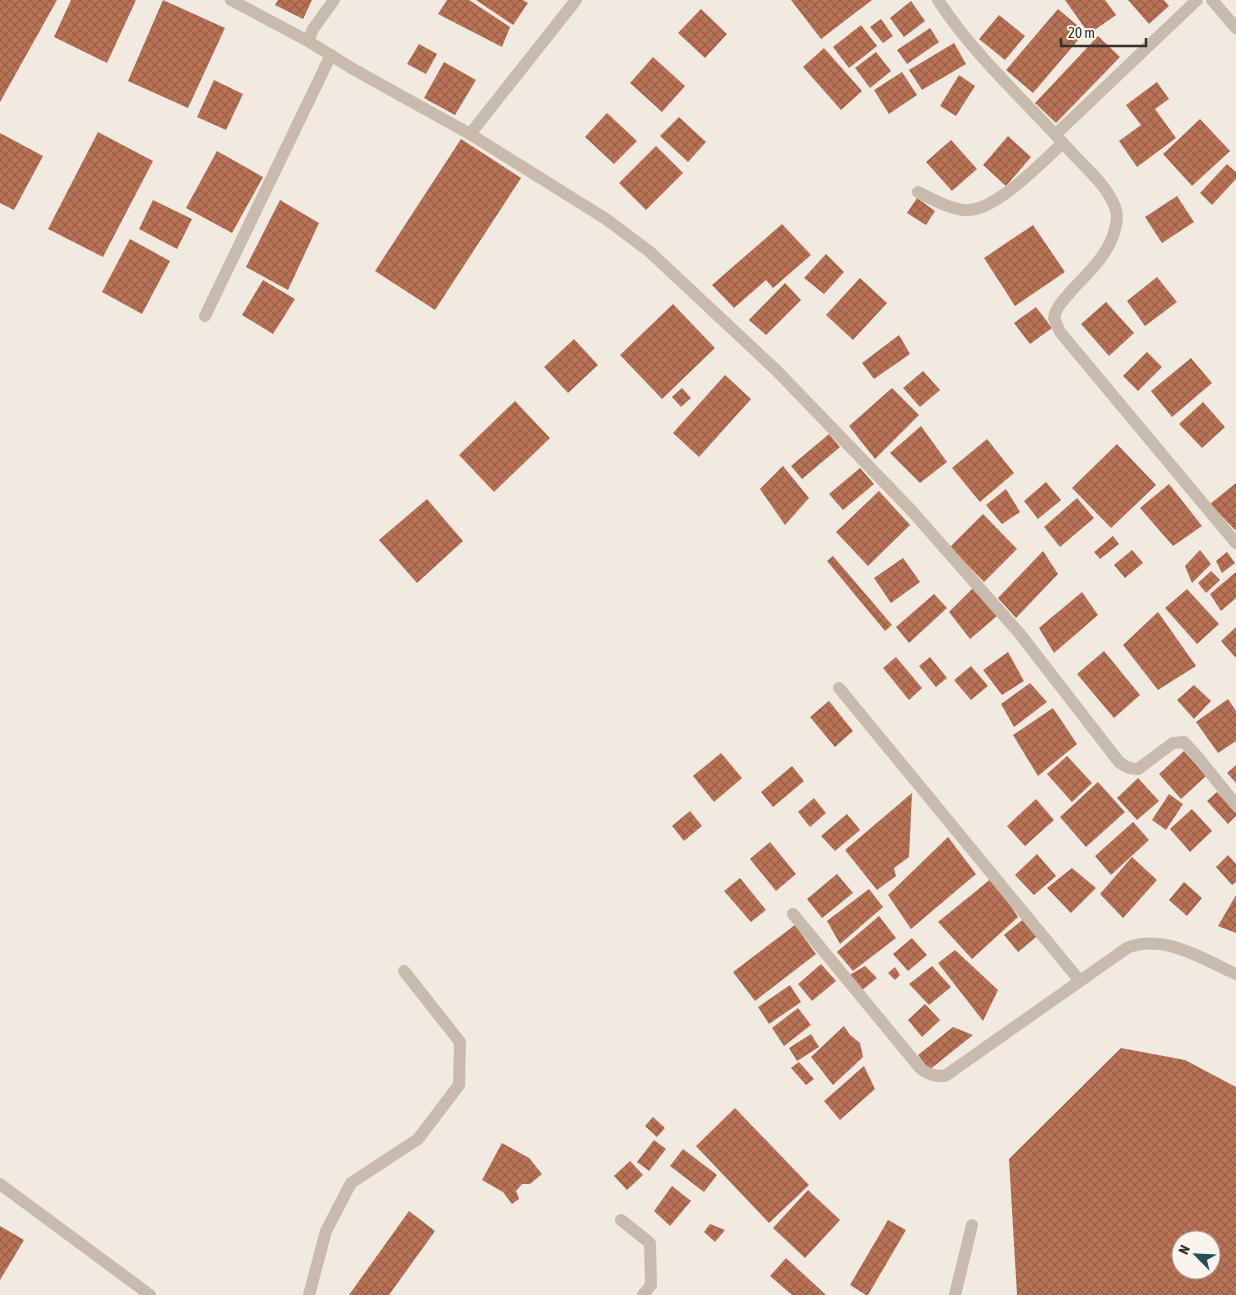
<svg xmlns="http://www.w3.org/2000/svg" width="1236" height="1295" font-family="'Asap Condensed',sans-serif">
  <defs>
    <pattern id="building-cross-hatch" width="8" height="8" patternUnits="userSpaceOnUse" patternTransform="scale(1.25)"><rect width="8" height="8" fill="#ba7356"/><path d="M0 0l8 8M0 8l8-8" fill="none" stroke="#985f47"/></pattern>
  </defs>
  <rect width="100%" height="100%" fill="#f1eae1"/>
  <g fill="url(#building-cross-hatch)" fill-rule="evenodd">
    <polygon points="0,0 57,0 0,102"/>
    <polygon points="71,0 136,0 107,63 54,37"/>
    <polygon points="163,0 225,28 188,108 128,81"/>
    <polygon points="278,0 312,0 303,19 275,5"/>
    <polygon points="447,0 469,0 510,27 502,47 438,14"/>
    <polygon points="476,0 523,0 528,3 513,25"/>
    <polygon points="791,0 872,0 821,39"/>
    <polygon points="1065,0 1105,0 1116,15 1089,34"/>
    <polygon points="1128,0 1164,0 1169,6 1149,24"/>
    <polygon points="911,1 925,21 904,37 890,18"/>
    <polygon points="701,9 727,34 705,58 678,33"/>
    <polygon points="1058,9 1085,32 1033,93 1006,70"/>
    <polygon points="999,15 1025,36 1005,60 979,39"/>
    <polygon points="881,19 893,36 883,43 870,27"/>
    <polygon points="861,25 877,46 849,68 833,47"/>
    <polygon points="930,28 939,42 907,64 897,50"/>
    <polygon points="1098,36 1120,57 1056,123 1035,103"/>
    <polygon points="954,43 966,64 922,90 909,70"/>
    <polygon points="419,44 437,54 426,74 407,64"/>
    <polygon points="824,48 862,91 841,110 803,67"/>
    <polygon points="876,52 891,71 870,88 855,68"/>
    <polygon points="653,57 685,86 662,112 630,83"/>
    <polygon points="444,62 476,80 455,115 424,98"/>
    <polygon points="902,72 917,95 889,114 874,90"/>
    <polygon points="959,75 975,86 956,116 940,106"/>
    <polygon points="214,80 243,94 226,130 197,117"/>
    <polygon points="1157,82 1169,99 1155,109 1176,138 1137,167 1119,141 1141,125 1126,105"/>
    <polygon points="607,113 637,141 614,164 585,137"/>
    <polygon points="679,117 706,142 688,162 660,136"/>
    <polygon points="1200,119 1230,151 1192,186 1163,154"/>
    <polygon points="98,132 153,161 103,257 48,229"/>
    <polygon points="0,133 43,156 14,210 0,203"/>
    <polygon points="1008,136 1031,157 1006,186 983,165"/>
    <polygon points="461,139 521,178 435,310 375,271"/>
    <polygon points="951,140 977,169 952,191 926,162"/>
    <polygon points="656,146 683,173 646,210 619,183"/>
    <polygon points="217,151 263,177 232,233 186,208"/>
    <polygon points="1227,164 1236,172 1236,179 1212,205 1200,193"/>
    <polygon points="1177,196 1194,222 1162,243 1145,217"/>
    <polygon points="917,198 935,211 926,225 907,213"/>
    <polygon points="153,200 192,219 177,249 139,229"/>
    <polygon points="280,200 319,223 288,290 246,267"/>
    <polygon points="782,224 811,255 773,288 766,280 734,308 712,285"/>
    <polygon points="1033,225 1065,272 1015,306 984,258"/>
    <polygon points="130,239 170,261 142,314 102,292"/>
    <polygon points="826,254 844,272 824,294 804,278"/>
    <polygon points="1157,277 1177,302 1145,326 1127,301"/>
    <polygon points="860,278 887,303 853,340 826,315"/>
    <polygon points="263,280 295,299 273,334 242,315"/>
    <polygon points="785,283 801,300 766,335 749,320"/>
    <polygon points="1106,302 1134,333 1109,356 1081,324"/>
    <polygon points="673,304 715,348 662,399 620,355"/>
    <polygon points="1036,307 1052,328 1030,344 1014,323"/>
    <polygon points="899,335 910,354 874,379 862,363"/>
    <polygon points="574,339 598,365 568,393 544,367"/>
    <polygon points="1147,352 1162,367 1138,391 1123,376"/>
    <polygon points="1191,358 1212,383 1172,417 1151,391"/>
    <polygon points="923,371 940,390 920,407 903,388"/>
    <polygon points="725,375 751,399 699,457 673,433"/>
    <polygon points="682,388 691,398 681,407 672,397"/>
    <polygon points="892,388 919,415 875,459 849,426"/>
    <polygon points="515,401 550,438 494,492 459,455"/>
    <polygon points="1203,402 1225,427 1202,448 1179,424"/>
    <polygon points="921,426 947,462 920,483 890,453"/>
    <polygon points="829,434 840,447 802,479 791,466"/>
    <polygon points="987,439 1014,473 980,502 952,468"/>
    <polygon points="1117,444 1156,485 1111,528 1072,488"/>
    <polygon points="783,466 809,498 785,525 760,489"/>
    <polygon points="860,468 874,484 843,510 829,494"/>
    <polygon points="1046,482 1061,500 1038,519 1024,501"/>
    <polygon points="1236,483 1236,531 1210,504"/>
    <polygon points="1169,484 1202,526 1173,546 1140,508"/>
    <polygon points="1006,489 1020,512 1002,524 986,505"/>
    <polygon points="879,491 910,525 868,566 836,532"/>
    <polygon points="1077,498 1094,518 1060,547 1044,527"/>
    <polygon points="427,499 463,541 417,583 379,540"/>
    <polygon points="983,514 1017,549 984,582 950,547"/>
    <polygon points="1113,536 1119,544 1100,559 1094,552"/>
    <polygon points="1132,550 1143,563 1125,578 1114,565"/>
    <polygon points="1200,550 1211,564 1192,583 1185,566"/>
    <polygon points="1043,551 1058,574 1016,618 998,598"/>
    <polygon points="1227,552 1235,563 1222,573 1216,561"/>
    <polygon points="833,556 892,625 885,631 827,561"/>
    <polygon points="903,558 920,582 891,603 874,578"/>
    <polygon points="1211,571 1220,580 1206,593 1198,583"/>
    <polygon points="1236,572 1236,598 1221,611 1210,594"/>
    <polygon points="973,588 997,616 970,639 949,612"/>
    <polygon points="1187,589 1219,624 1197,644 1165,608"/>
    <polygon points="1082,592 1098,615 1054,653 1039,628"/>
    <polygon points="934,594 947,608 909,643 896,627"/>
    <polygon points="1158,612 1196,666 1158,690 1123,645"/>
    <polygon points="1236,627 1236,658 1221,641"/>
    <polygon points="1104,651 1140,695 1114,718 1077,674"/>
    <polygon points="1008,652 1024,681 1002,695 983,670"/>
    <polygon points="896,657 922,688 909,700 883,668"/>
    <polygon points="930,657 947,678 936,687 919,666"/>
    <polygon points="971,666 988,686 971,700 954,680"/>
    <polygon points="1030,683 1047,702 1014,727 1001,704"/>
    <polygon points="1194,685 1211,701 1194,719 1177,700"/>
    <polygon points="1228,699 1236,711 1236,741 1218,753 1196,722"/>
    <polygon points="829,701 853,731 835,747 810,717"/>
    <polygon points="1053,708 1077,744 1038,776 1013,735"/>
    <polygon points="1184,751 1206,776 1181,799 1159,774"/>
    <polygon points="721,753 742,778 714,802 693,776"/>
    <polygon points="1067,756 1092,783 1072,802 1047,774"/>
    <polygon points="1236,765 1236,783 1227,773"/>
    <polygon points="792,766 804,781 773,807 761,792"/>
    <polygon points="1138,778 1159,801 1137,820 1117,798"/>
    <polygon points="1098,782 1125,812 1086,847 1060,817"/>
    <polygon points="1217,792 1236,813 1236,816 1228,824 1207,801"/>
    <polygon points="912,793 909,857 894,868 896,876 877,890 845,850"/>
    <polygon points="1169,794 1183,804 1166,830 1152,820"/>
    <polygon points="814,798 826,813 810,827 798,812"/>
    <polygon points="1036,799 1054,820 1025,846 1007,826"/>
    <polygon points="1192,809 1212,831 1190,852 1170,829"/>
    <polygon points="690,811 702,826 684,841 672,826"/>
    <polygon points="847,814 860,830 835,851 821,836"/>
    <polygon points="1133,822 1149,840 1111,875 1095,856"/>
    <polygon points="948,837 976,874 911,929 888,895"/>
    <polygon points="770,842 796,874 776,891 750,859"/>
    <polygon points="1037,854 1056,876 1034,895 1015,875"/>
    <polygon points="1228,855 1236,864 1236,882 1232,885 1216,867"/>
    <polygon points="1132,857 1157,880 1123,918 1100,894"/>
    <polygon points="1072,868 1096,888 1071,913 1047,888"/>
    <polygon points="837,874 853,893 822,918 807,899"/>
    <polygon points="740,878 766,910 751,922 724,891"/>
    <polygon points="992,878 1018,917 972,959 938,922"/>
    <polygon points="1184,882 1202,898 1187,916 1169,900"/>
    <polygon points="869,889 883,907 840,944 827,921"/>
    <polygon points="1236,895 1236,933 1218,926"/>
    <polygon points="879,916 896,938 853,971 837,952"/>
    <polygon points="1026,917 1040,934 1018,952 1004,935"/>
    <polygon points="795,925 816,954 755,1001 733,972"/>
    <polygon points="912,938 927,955 908,971 893,954"/>
    <polygon points="955,950 998,990 983,1021 938,963"/>
    <polygon points="821,964 836,981 812,1001 798,984"/>
    <polygon points="865,966 877,978 861,991 848,976"/>
    <polygon points="932,966 951,987 929,1005 909,984"/>
    <polygon points="895,967 900,975 895,980 888,973"/>
    <polygon points="790,985 801,1002 769,1024 758,1007"/>
    <polygon points="925,1004 940,1020 922,1037 908,1020"/>
    <polygon points="798,1008 811,1025 784,1046 772,1028"/>
    <polygon points="844,1026 850,1035 860,1043 863,1057 833,1085 811,1057"/>
    <polygon points="953,1027 973,1035 929,1070 918,1055"/>
    <polygon points="811,1034 819,1047 797,1061 789,1048"/>
    <path d="M1121,1048L1185,1060L1236,1087V1295H1017L1009,1159ZM1181,1240H1211V1270H1181Z"/>
    <polygon points="799,1062 814,1079 806,1085 791,1068"/>
    <polygon points="864,1066 875,1089 840,1120 824,1101"/>
    <polygon points="735,1108 809,1185 769,1223 696,1146"/>
    <polygon points="653,1117 665,1128 657,1137 645,1126"/>
    <polygon points="654,1140 666,1149 649,1171 637,1162"/>
    <polygon points="502,1143 529,1158 542,1174 530,1184 522,1184 516,1191 519,1199 512,1204 503,1192 482,1180"/>
    <polygon points="683,1149 717,1175 704,1192 670,1166"/>
    <polygon points="630,1161 643,1175 627,1190 614,1176"/>
    <polygon points="672,1186 691,1201 670,1226 654,1211"/>
    <polygon points="808,1190 840,1220 805,1258 773,1228"/>
    <polygon points="409,1211 435,1231 389,1295 349,1295"/>
    <polygon points="888,1220 906,1230 868,1295 866,1295 850,1285"/>
    <polygon points="710,1224 725,1230 715,1242 704,1232"/>
    <polygon points="0,1226 24,1240 0,1280"/>
    <polygon points="786,1258 826,1295 792,1295 770,1276"/>
  </g>
  <g fill="none" stroke-linecap="round" stroke-linejoin="round">
    <g stroke="#c8bbad" stroke-width="12">
      <path d="M231,0L308,41L353,69L470,134L606,219L650,252L777,371L911,510L1020,634L1119,762C1126,767 1130,769 1138,769L1173,743L1184,742L1197,756L1236,805"/>
      <path d="M938,0C975,57 1028,103 1072,153C1087,169 1107,186 1115,207C1117,212 1117,220 1116,225C1111,252 1090,271 1072,290C1065,299 1056,306 1054,318L1060,332L1236,543"/>
      <polyline points="1212,0 1236,28"/>
      <polyline points="308,41 313,29 334,0"/>
      <polyline points="470,134 576,0"/>
      <polyline points="1056,134 1197,0"/>
      <path d="M918,192C932,199 947,208 964,210C994,214 1041,162 1063,143"/>
      <polyline points="205,316 331,55"/>
      <polyline points="839,688 1080,981"/>
      <path d="M793,914L920,1068C928,1075 935,1076 945,1076L1127,948C1163,933 1203,959 1236,974"/>
      <polyline points="0,1184 150,1295"/>
      <polyline points="621,1220 650,1243 651,1285 643,1295"/>
      <polyline points="309,1295 326,1231 351,1183 418,1139 459,1085 460,1042 404,971"/>
      <polyline points="955,1295 972,1225"/>
    </g>
  </g>
  <g transform="translate(1196 1255) rotate(294)"><circle r="24" fill="#f9f4ed" stroke="#aba69f"/>
  <path d="M0-4L9 19L0 12L-9 19Z" fill="#254f55"/>
  <text y="-8" font-size="14" font-weight="bold" text-anchor="middle" fill="#37302b">N</text>
  </g>
  <path d="M1061 38v8h85v-8" fill="none" stroke="#37302b" stroke-width="2.5"/>
  <text x="1068" y="38" font-size="15" fill="#37302b" stroke="#f9f4ed" stroke-width="4" paint-order="stroke">20 m</text>
</svg>
